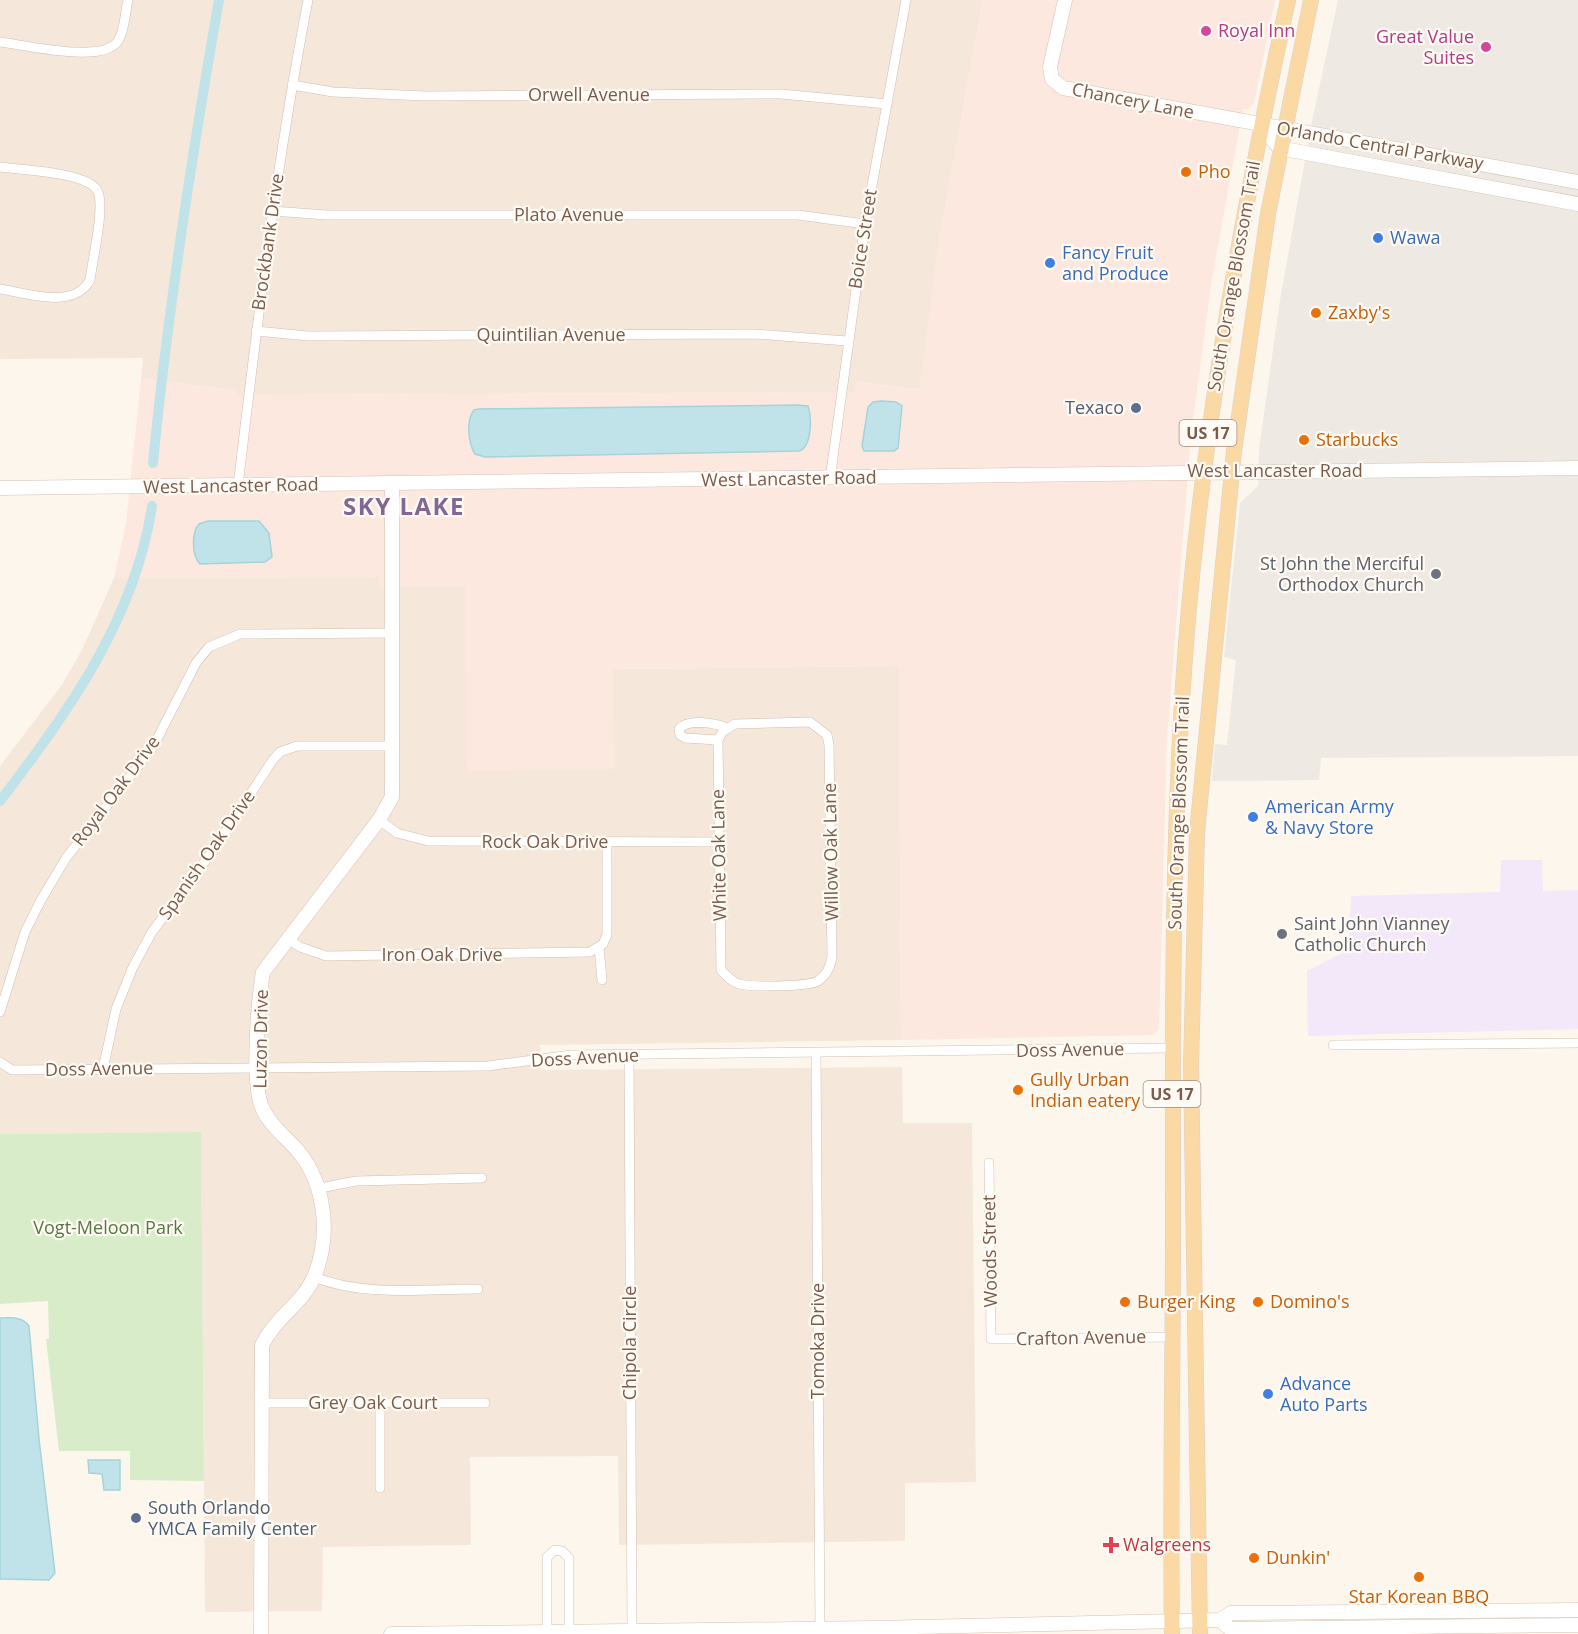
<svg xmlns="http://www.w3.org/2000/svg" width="1578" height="1634" font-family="'Open Sans',sans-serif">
  <rect width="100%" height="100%" fill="#fdf6ec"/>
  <g fill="#f5e8da">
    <polygon points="0,0 983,0 940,236 920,390 857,382 855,392 234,395 234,390 141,379 143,358 0,359"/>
    <polygon points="380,577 380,587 466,587 467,770 613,669 899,666 901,1040 540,1045 541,1070 902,1067 903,1123 972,1123 976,1482 905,1483 905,1541 619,1545 618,1456 470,1457 471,1545 323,1547 322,1611 205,1612 201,1133 0,1134 0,766 61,686 81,652 114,578"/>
  </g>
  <polygon fill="#fde8e0" points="983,0 1275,0 1254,104 1248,109 1243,109 1212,279 1191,435 1167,740 1159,1029 1153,1035 901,1040 899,666 613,669 615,769 466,771 465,587 380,587 379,577 114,578 126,523 141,379 235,390 234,395 854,392 856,382 919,390 940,236"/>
  <polygon fill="#efe9e4" points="1338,0 1578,0 1578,756 1321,758 1319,780 1212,781 1215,744 1227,745 1236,660 1224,657 1240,503 1258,486 1259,449 1280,300 1312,121"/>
  <polygon fill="#f3e8fa" points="1501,860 1542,860 1543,891 1578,890 1578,1029 1308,1036 1307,971 1348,950 1351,896 1500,892"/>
  <polygon fill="#d8ecc9" points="201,1132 204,1481 130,1480 130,1451 59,1451 46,1339 49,1339 48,1301 0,1304 0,1134"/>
  <g fill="#bfe3e8" stroke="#a5d3da" stroke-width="1.5">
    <polygon points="882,401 896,402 902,406 898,448 894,451 864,451 862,446 868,407 873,402"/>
    <path d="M798,405L808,406C812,417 812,447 799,451L485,457L475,454C468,443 466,420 474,410L479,409Z"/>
    <path d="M208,521H259L269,533L272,557L265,562L200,564C192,556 191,533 199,524Z"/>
    <path d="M0,1318C11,1318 22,1316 29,1326L39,1439L55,1573L49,1580L0,1579Z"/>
    <polygon points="88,1460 120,1460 120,1490 104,1490 102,1474 89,1473"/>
  </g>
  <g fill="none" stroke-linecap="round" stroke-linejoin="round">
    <g stroke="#bfe3e8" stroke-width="10">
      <path d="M153,463C168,308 192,154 219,0"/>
      <path d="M0,801C68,713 135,619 152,506"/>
    </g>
    <g stroke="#d1beb0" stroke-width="10">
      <g id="street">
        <path d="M0,42C25,45 103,64 118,41C125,30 125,13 128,0"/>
        <polyline points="292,85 333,92 425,96 781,94 887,104"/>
        <path d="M0,167C21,170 85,172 97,190C106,204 92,262 90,280C74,310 27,293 0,289"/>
        <polyline points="272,211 327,215 798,215 865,224"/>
        <polyline points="256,331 308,336 754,334 847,341"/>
        <polyline points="830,479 865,224 906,0"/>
        <path d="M238,486C257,323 277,161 308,0"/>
        <path d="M810,722L827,735L829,745L832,957C830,967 827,975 818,981C807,987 752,987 739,984C731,981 726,976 721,970L718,740L723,731L735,724Z"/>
        <path d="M718,740L685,738L680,735L679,729C688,718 715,723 727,728"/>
        <polyline points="379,820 397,833 428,841 718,842"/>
        <polyline points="287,938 300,947 326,956 590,952 603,944 607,935 607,843"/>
        <polyline points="599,947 602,980"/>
        <polyline points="0,1012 25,932 41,900 66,858 153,747 196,663 209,647 240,634 393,633"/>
        <polyline points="1333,1045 1578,1043"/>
        <polyline points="816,1053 820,1629"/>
        <polyline points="629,1055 632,1631"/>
        <polyline points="0,1062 12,1070 488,1066 571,1055 1172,1048"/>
        <polyline points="103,1069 116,1009 133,967 152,932 215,848 272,761 280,752 297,746 394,746"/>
        <polyline points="989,1163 991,1339 1172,1337"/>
        <polyline points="320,1188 356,1181 482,1178"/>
        <path d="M314,1277C364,1297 425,1289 478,1289"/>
        <polyline points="261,1403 485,1403"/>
        <polyline points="380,1488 380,1403"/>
        <polyline points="547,1632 547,1557 555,1550 562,1551 569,1558 569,1632"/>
      </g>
    </g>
    <g stroke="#d6c0b0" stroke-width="15">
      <g id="secondary">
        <polyline points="1065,0 1050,67 1052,79 1063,88 1578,182"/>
        <polyline points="1261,125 1279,148 1578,204"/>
        <polyline points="0,488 1578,468"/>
        <polyline points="1220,1620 1230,1629 1578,1625"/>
        <path d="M261,1634L262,1345C275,1318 303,1303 314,1277C331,1236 326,1185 298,1151C286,1137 268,1124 261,1105C252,1077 258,1002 263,972L379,820L392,797V484"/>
        <polyline points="391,1634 873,1628 1220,1620 1231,1613 1578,1610"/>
      </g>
    </g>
    <g stroke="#dad1cd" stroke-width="16">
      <g id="primary">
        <path d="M1172,1634C1170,1499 1173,1364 1173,1229C1173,1034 1171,838 1186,644C1203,426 1242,213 1288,0"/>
        <polyline points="1200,1634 1191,1065 1197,833 1234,451 1268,214 1311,0"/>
      </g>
    </g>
    <use href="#street" stroke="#fff" stroke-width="9"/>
    <use href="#secondary" stroke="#fff" stroke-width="14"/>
    <use href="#primary" stroke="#fbd9a5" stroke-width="15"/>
  </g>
  <g fill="#d1479c" stroke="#fffaf3" stroke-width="2">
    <circle cx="1206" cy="31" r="6"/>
    <circle cx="1486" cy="47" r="6"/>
  </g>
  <g fill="#e8710a" stroke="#fffaf3" stroke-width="2">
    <circle cx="1186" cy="172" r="6"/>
    <circle cx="1316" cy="313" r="6"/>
    <circle cx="1304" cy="440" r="6"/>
    <circle cx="1018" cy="1090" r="6"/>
    <circle cx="1125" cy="1302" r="6"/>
    <circle cx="1258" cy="1302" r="6"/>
    <circle cx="1254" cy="1558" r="6"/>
    <circle cx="1419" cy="1577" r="6"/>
  </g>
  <g fill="#3f7fe0" stroke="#fffaf3" stroke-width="2">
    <circle cx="1378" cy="238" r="6"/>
    <circle cx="1050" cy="263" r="6"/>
    <circle cx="1253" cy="817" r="6"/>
    <circle cx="1268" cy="1394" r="6"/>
  </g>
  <g fill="#5c6f8a" stroke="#fffaf3" stroke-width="2">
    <circle cx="1136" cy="408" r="6"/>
    <circle cx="136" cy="1518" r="6"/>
  </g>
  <g fill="#6b7280" stroke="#fffaf3" stroke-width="2">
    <circle cx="1436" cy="574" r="6"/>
    <circle cx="1282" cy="934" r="6"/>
  </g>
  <path fill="#e0444e" stroke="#fffaf3" stroke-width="2" d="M1108 1536h6v6h6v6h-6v6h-6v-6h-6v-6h6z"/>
  <g text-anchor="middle" stroke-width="4.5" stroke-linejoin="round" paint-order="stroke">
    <g fill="#fffaf3" stroke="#a28b7f" stroke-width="1.5">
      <rect x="1179.5" y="420" width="57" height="26" rx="4.5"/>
      <rect x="1143.5" y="1081" width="57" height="26" rx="4.5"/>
    </g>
    <g font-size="16" font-weight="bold" fill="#7a5c4d">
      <text x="1208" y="439">US 17</text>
      <text x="1172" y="1100">US 17</text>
    </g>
    <g font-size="18" fill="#b23c85" stroke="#fffaf3" text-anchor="start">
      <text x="1218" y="37">Royal Inn</text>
      <text x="1474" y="43" text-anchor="end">Great Value<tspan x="1474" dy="21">Suites</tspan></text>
    </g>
    <g font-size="18" fill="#7a5c4d" stroke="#fffaf3">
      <text x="589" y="101">Orwell Avenue</text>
      <text transform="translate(1133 101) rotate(11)" y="6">Chancery Lane</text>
      <text transform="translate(1380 146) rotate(10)" y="6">Orlando Central Parkway</text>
      <text x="569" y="221">Plato Avenue</text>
      <text transform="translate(863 239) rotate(-81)" y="6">Boice Street</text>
      <text transform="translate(268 242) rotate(-82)" y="6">Brockbank Drive</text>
      <text transform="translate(1234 276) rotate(-80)" y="6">South Orange Blossom Trail</text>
      <text x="551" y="341">Quintilian Avenue</text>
      <text x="1275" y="477">West Lancaster Road</text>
      <text transform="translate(789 479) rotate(-1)" y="6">West Lancaster Road</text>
      <text transform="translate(231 486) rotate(-1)" y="6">West Lancaster Road</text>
      <text transform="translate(116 791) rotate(-53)" y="6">Royal Oak Drive</text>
      <text transform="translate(1179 813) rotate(-88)" y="6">South Orange Blossom Trail</text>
      <text x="545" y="848">Rock Oak Drive</text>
      <text transform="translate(831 852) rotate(-91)" y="6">Willow Oak Lane</text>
      <text transform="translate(207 855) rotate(-55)" y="6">Spanish Oak Drive</text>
      <text transform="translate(719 855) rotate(-91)" y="6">White Oak Lane</text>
      <text x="442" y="961">Iron Oak Drive</text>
      <text transform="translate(261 1039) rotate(-89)" y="6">Luzon Drive</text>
      <text transform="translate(1070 1050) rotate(-1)" y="6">Doss Avenue</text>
      <text transform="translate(585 1058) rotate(-3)" y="6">Doss Avenue</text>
      <text transform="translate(99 1069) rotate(-1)" y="6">Doss Avenue</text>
      <text transform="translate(990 1251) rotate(-91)" y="6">Woods Street</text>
      <text transform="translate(1081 1338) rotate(-1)" y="6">Crafton Avenue</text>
      <text transform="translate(818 1341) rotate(-90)" y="6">Tomoka Drive</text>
      <text transform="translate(630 1343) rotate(-90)" y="6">Chipola Circle</text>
      <text x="373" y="1409">Grey Oak Court</text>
    </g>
    <g font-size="18" fill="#c56008" stroke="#fffaf3" text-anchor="start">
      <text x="1198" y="178">Pho</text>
      <text x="1328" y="319">Zaxby's</text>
      <text x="1316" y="446">Starbucks</text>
      <text x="1030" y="1086">Gully Urban<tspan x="1030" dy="21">Indian eatery</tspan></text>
      <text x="1137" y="1308">Burger King</text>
      <text x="1270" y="1308">Domino's</text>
      <text x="1266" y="1564">Dunkin'</text>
      <text x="1419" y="1603" text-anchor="middle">Star Korean BBQ</text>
    </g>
    <g font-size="18" fill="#366cbe" stroke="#fffaf3" text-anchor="start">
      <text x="1390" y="244">Wawa</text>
      <text x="1062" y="259">Fancy Fruit<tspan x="1062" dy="21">and Produce</tspan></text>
      <text x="1265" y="813">American Army<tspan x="1265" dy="21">&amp; Navy Store</tspan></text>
      <text x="1280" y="1390">Advance<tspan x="1280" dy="21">Auto Parts</tspan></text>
    </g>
    <g font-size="18" fill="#4e5e75" stroke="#fffaf3" text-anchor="end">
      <text x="1124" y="414">Texaco</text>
      <text x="148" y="1514" text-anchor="start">South Orlando<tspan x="148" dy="21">YMCA Family Center</tspan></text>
    </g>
    <g font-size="18" fill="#5b616d" stroke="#fffaf3" text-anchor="end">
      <text x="1424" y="570">St John the Merciful<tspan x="1424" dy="21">Orthodox Church</tspan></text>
      <text x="1294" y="930" text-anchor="start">Saint John Vianney<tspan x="1294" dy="21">Catholic Church</tspan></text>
    </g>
    <g font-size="18" fill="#537a41" stroke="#fffaf3">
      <text x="108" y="1234">Vogt-Meloon Park</text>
    </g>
    <g font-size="18" fill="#be3a42" stroke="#fffaf3" text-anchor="start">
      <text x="1123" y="1551">Walgreens</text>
    </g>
    <g font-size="24" font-weight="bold" letter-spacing="1.5" fill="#846695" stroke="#fffaf3">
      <text x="404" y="515">SKY LAKE</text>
    </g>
  </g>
</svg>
